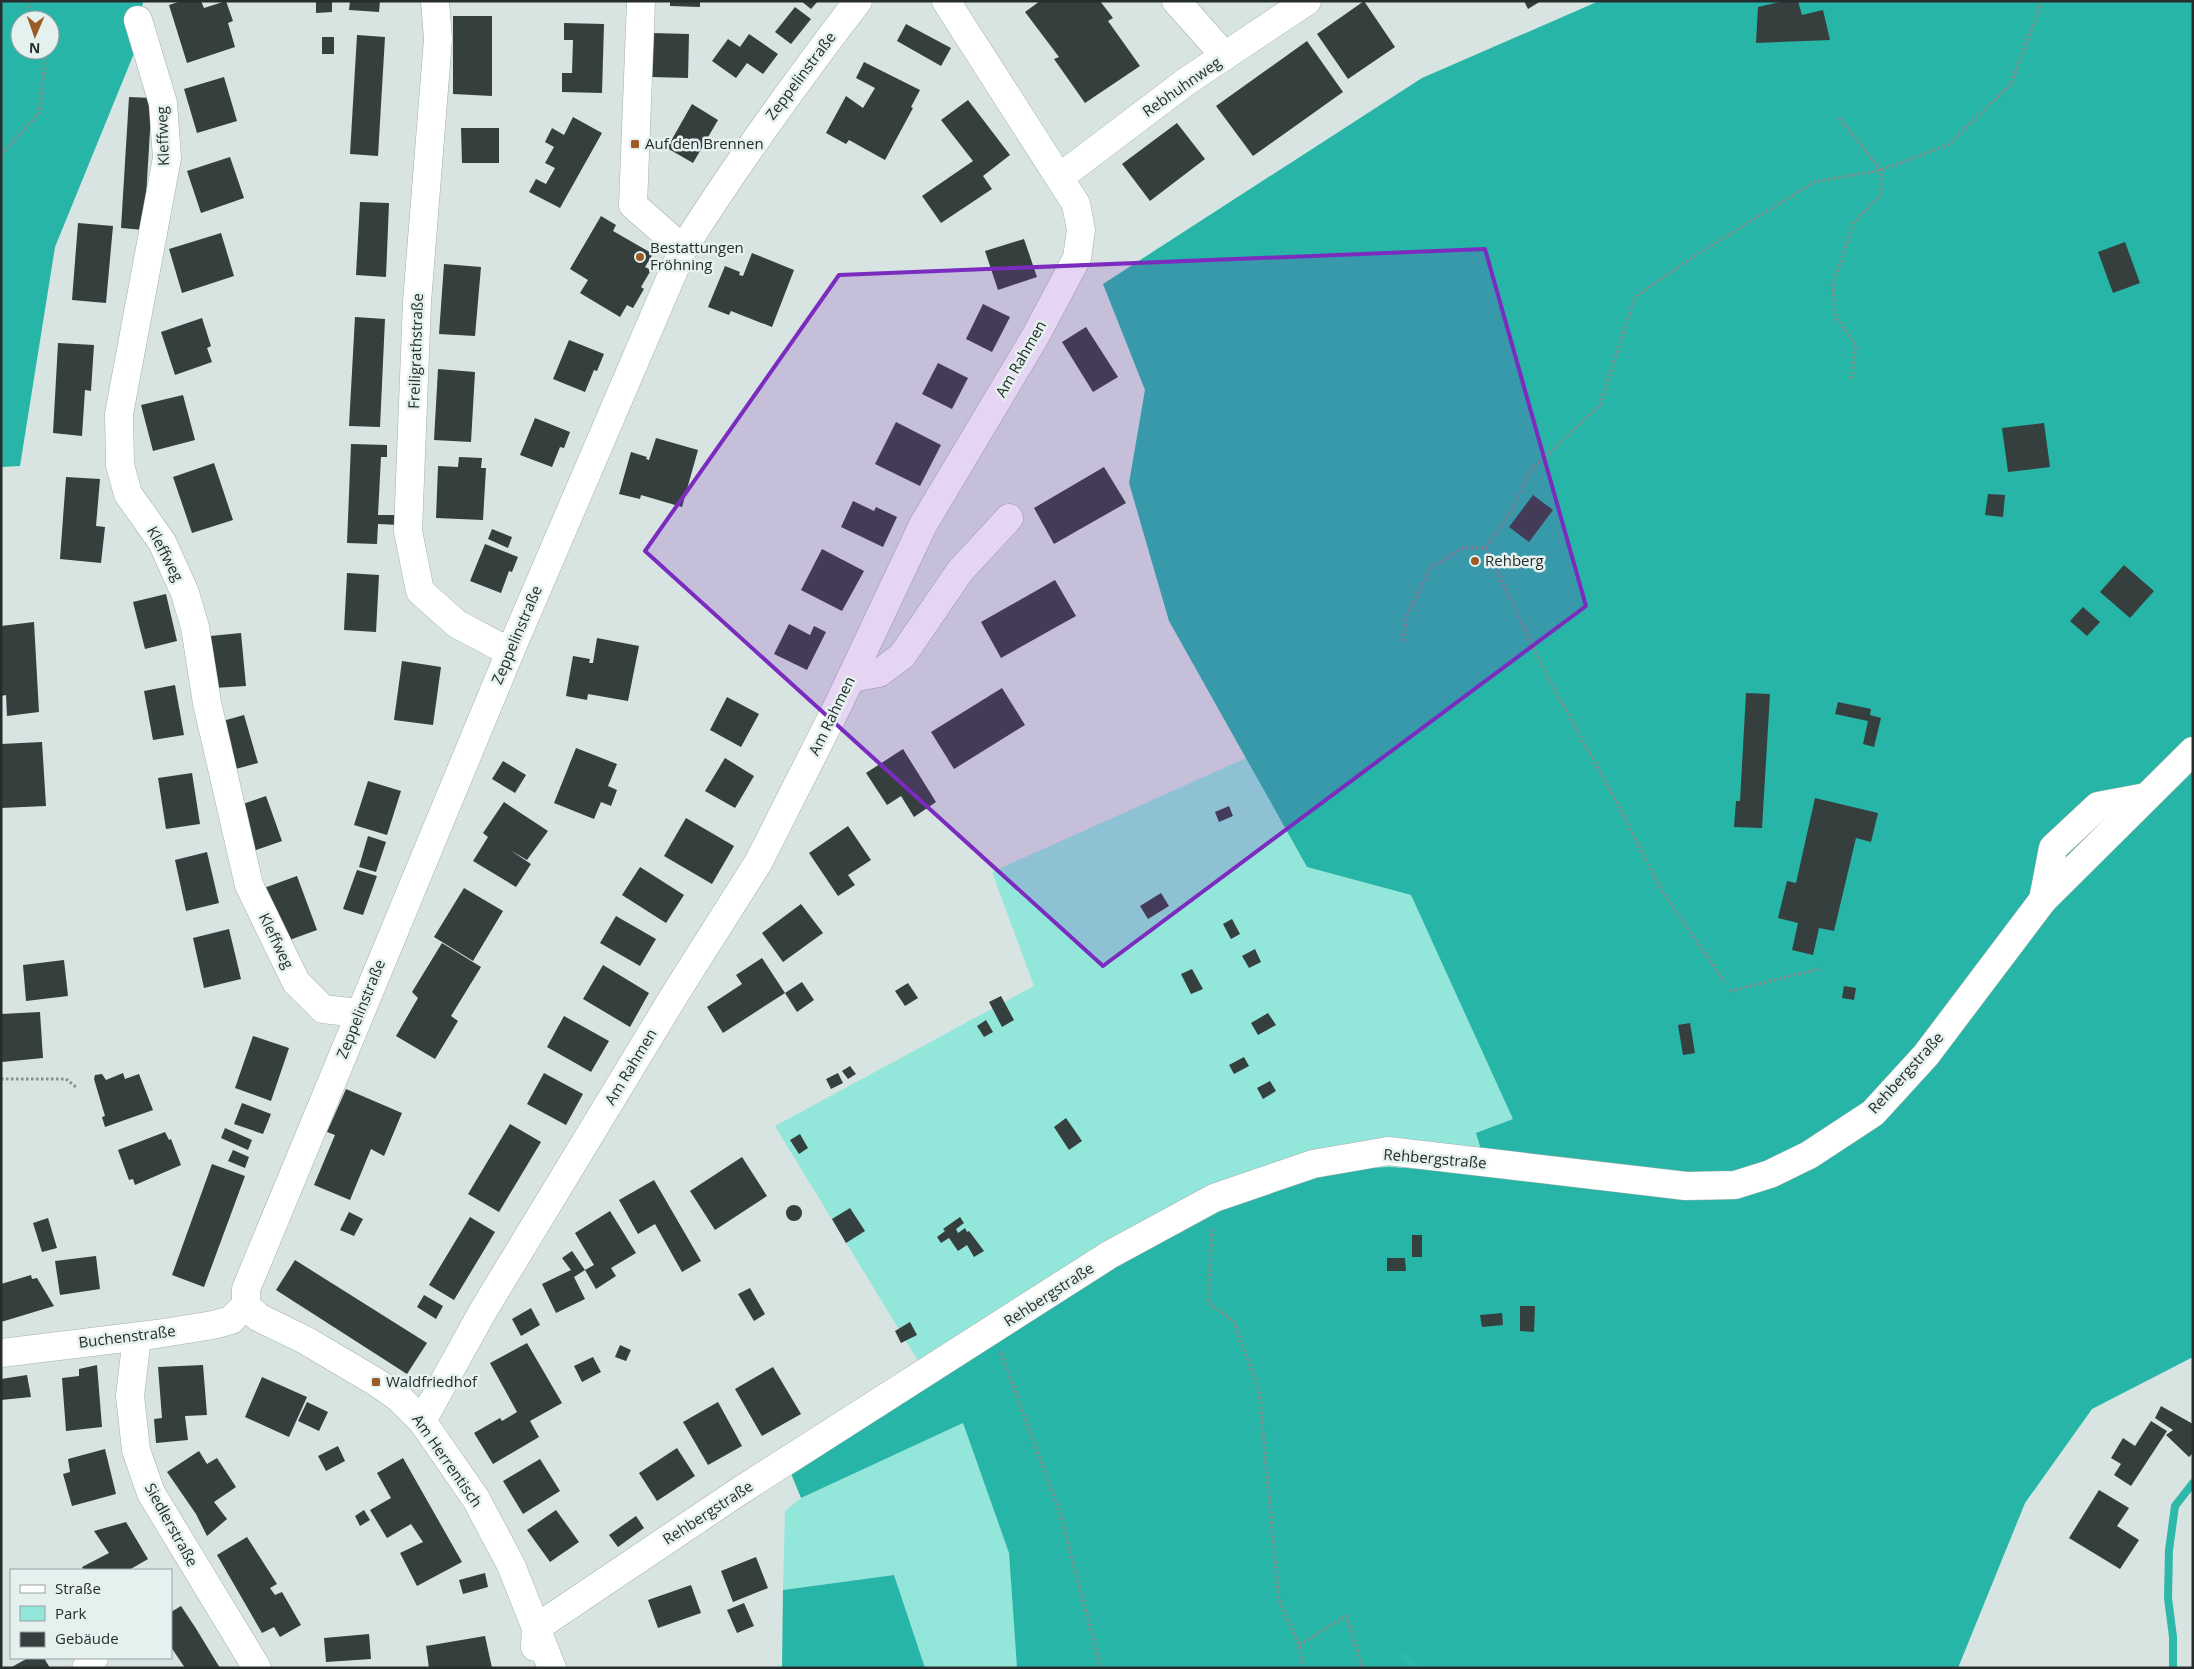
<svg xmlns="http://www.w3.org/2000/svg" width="2194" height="1669" font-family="'Open Sans',sans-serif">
  <rect width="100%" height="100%" fill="#d7e4e2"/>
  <g fill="#93e6da">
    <polygon points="1246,758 1307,867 1411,895 1514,1119 1488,1173 1389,1167 928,1377 775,1126 1034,986 992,872"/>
    <polygon points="963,1423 1009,1553 1017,1668 925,1668 894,1575 783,1590 785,1511 801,1498"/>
  </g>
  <g fill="#27b5a7" fill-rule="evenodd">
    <path d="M1,1H143L137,46L55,247L20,466L1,467ZM20,20H50V50H20Z"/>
    <polygon points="1599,1 2193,1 2193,1357 2092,1409 2025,1503 1958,1668 1017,1668 1009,1553 963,1423 801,1498 790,1471 1185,1218 1318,1171 1389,1167 1488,1173 1476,1133 1513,1119 1411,895 1307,867 1169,621 1129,483 1145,390 1103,284 1422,78"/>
    <polygon points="894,1575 925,1668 782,1668 783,1590"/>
  </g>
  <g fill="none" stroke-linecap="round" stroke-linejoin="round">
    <g stroke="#2db8aa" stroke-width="8">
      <polyline points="1402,1655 1417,1668"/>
      <polyline points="2173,1668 2173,1637 2168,1598 2169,1550 2175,1506 2193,1483"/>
    </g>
  </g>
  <g fill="#353f3e">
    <polygon points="181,1 201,1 204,8 226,1 233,21 228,23 235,47 187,63 169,5"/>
    <polygon points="316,1 332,1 332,12 316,13"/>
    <polygon points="350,1 380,1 379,12 349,10"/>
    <polygon points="670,1 700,1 700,7 670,6"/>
    <polygon points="801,1 818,1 811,9"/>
    <polygon points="1040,1 1100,1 1113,18 1108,21 1140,66 1085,103 1054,59 1059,57 1025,12"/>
    <polygon points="1364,1 1395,47 1348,79 1317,34"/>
    <polygon points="1524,1 1541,1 1528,9"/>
    <polygon points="1785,1 1798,1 1802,15 1823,10 1830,40 1756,43 1758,7"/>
    <polygon points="795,7 811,19 791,44 775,32"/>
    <polygon points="453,16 492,16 492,96 453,94"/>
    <polygon points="564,23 604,24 602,93 562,92 562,73 572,73 573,40 564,40"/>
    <polygon points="906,24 951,48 941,66 897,41"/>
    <polygon points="652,33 689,34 688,78 652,77"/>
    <polygon points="749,34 778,54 763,74 747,63 736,78 712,61 728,39 740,47"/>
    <polygon points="357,35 385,37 378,156 350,154"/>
    <rect x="322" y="37" width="12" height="17"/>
    <polygon points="1307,41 1343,92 1253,156 1216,106"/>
    <polygon points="864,62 920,90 911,107 913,108 885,160 849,140 846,144 826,133 846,96 863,108 875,88 856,78"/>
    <polygon points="224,77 237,121 197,133 184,89"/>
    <polygon points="129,97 152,98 144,230 121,228"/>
    <polygon points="968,100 1010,155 983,176 992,189 941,223 922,196 973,161 941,120"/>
    <polygon points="692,104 718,120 693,163 667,148"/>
    <polygon points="573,117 602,133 560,208 529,192 536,179 546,184 555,168 545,163 554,147 545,142 552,128 564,135"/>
    <polygon points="1177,123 1205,159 1150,201 1122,164"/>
    <polygon points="461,128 499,128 499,163 462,163"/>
    <polygon points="230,157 244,198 201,213 187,171"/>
    <polygon points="360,202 389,203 386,277 356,275"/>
    <polygon points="601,216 616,225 613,231 653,254 645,267 651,270 641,287 644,289 633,308 627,305 620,317 580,293 588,280 570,269"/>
    <polygon points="78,223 113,226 106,303 72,300"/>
    <polygon points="221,233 234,276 182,293 169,249"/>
    <polygon points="1024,239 1037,277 998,290 985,251"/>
    <polygon points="2125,242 2140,283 2113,293 2098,252"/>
    <polygon points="752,253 794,270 772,327 731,311 729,315 708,307 725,266 740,272 739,275 743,276"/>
    <polygon points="444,264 481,267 475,336 439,334"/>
    <polygon points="983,304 1010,317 992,352 966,339"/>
    <polygon points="355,317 385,319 380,427 349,426"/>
    <polygon points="202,318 211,346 207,348 212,362 175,375 161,332"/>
    <polygon points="1086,327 1118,377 1093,392 1062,342"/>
    <polygon points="569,340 604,354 597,371 594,370 585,392 553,379"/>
    <polygon points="58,343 94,345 91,391 85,390 82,436 53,433"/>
    <polygon points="938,363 968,378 952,409 922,394"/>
    <polygon points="438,369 475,372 471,442 434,440"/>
    <polygon points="183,395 195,440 153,451 141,405"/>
    <polygon points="535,418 570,432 564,448 560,447 552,467 520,455"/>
    <polygon points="896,422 941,445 920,486 875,464"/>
    <polygon points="2044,423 2050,467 2008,472 2002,428"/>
    <polygon points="656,438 698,450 682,507 641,495 640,499 619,494 631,452 647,457 646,459 649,460"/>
    <polygon points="351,444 387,445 387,457 381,457 378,515 400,515 399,525 378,524 377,544 347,543"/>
    <polygon points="459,457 482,458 481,468 486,468 483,520 436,518 438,466 458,467"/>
    <polygon points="214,463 233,520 192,533 173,477"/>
    <polygon points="1104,467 1126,503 1054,544 1034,508"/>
    <polygon points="66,477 100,479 96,526 105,527 101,563 60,559"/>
    <polygon points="1988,494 2005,495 2003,517 1985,515"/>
    <polygon points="1533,495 1553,510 1529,542 1509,527"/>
    <polygon points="853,501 874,511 876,507 897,517 883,547 841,527"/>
    <polygon points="492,529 512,537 508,548 488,539"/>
    <polygon points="485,544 518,557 512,572 509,571 501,593 470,581"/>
    <polygon points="822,549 864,571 842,611 801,590"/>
    <polygon points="2124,565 2154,591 2130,618 2100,592"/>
    <polygon points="347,573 379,575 376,632 344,630"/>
    <polygon points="1055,580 1076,616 1001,658 981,622"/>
    <polygon points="166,594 177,641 145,649 133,602"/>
    <polygon points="2083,607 2100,622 2087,636 2070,621"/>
    <polygon points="34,622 39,712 7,716 6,695 1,696 1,626"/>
    <polygon points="789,624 810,635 814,626 826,632 807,670 774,654"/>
    <polygon points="241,633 246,686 214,688 210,636"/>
    <polygon points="597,638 639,646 628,701 588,694 587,700 566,696 573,656 590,659 589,663 593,663"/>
    <polygon points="402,661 441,667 433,725 394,720"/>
    <polygon points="175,685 184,735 153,740 144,691"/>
    <polygon points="1002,688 1025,725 954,769 931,732"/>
    <polygon points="1746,693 1770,694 1762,828 1734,827 1736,801 1740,801"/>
    <polygon points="727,697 759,714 741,747 710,730"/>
    <polygon points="1838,702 1871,709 1870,715 1881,718 1874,747 1863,744 1868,721 1835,714"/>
    <polygon points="244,715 258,763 232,770 219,722"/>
    <polygon points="42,742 46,806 1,808 1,744"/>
    <polygon points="576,748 617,764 608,786 617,790 611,806 601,802 594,819 554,803"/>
    <polygon points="903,749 936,802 914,817 901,796 887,805 866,773"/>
    <polygon points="725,758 754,776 735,808 705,791"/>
    <polygon points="503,761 526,775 515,793 492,779"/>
    <polygon points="192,773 200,824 166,829 158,778"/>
    <polygon points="368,781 401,791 387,835 354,825"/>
    <polygon points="266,796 282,841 253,851 237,806"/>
    <polygon points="1815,798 1878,813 1871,842 1856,838 1834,931 1819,928 1813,955 1792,950 1798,923 1778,918 1787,881 1796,883"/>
    <polygon points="504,802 548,831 527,860 510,850 531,864 516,887 473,861 488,837 483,833"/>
    <polygon points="1229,806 1233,816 1219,822 1215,812"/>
    <polygon points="686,818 734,846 712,884 664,856"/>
    <polygon points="848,826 871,860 848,875 855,885 838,896 809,853"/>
    <polygon points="368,836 386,842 376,872 359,867"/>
    <polygon points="207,852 219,903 186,911 175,860"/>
    <polygon points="640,867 684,895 666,923 622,895"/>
    <polygon points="357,870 377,876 363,915 343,909"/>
    <polygon points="297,876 317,930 284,942 264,888"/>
    <polygon points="464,888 503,911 473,961 434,937"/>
    <polygon points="1161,893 1169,906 1148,919 1140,906"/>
    <polygon points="801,904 823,933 783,962 762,933"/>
    <polygon points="616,916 656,939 640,966 600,943"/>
    <polygon points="1232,919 1240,934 1231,939 1223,924"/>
    <polygon points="229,929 241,979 204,988 193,938"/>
    <polygon points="442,943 481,967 451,1016 458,1021 435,1059 396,1036 418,998 412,992"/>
    <polygon points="1255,949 1261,962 1249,968 1242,956"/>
    <polygon points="762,958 785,993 723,1033 707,1007 742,984 736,975"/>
    <polygon points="64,960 68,996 26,1001 23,965"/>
    <polygon points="603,965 649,993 630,1027 583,999"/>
    <polygon points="1192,969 1203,989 1191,994 1181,974"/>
    <polygon points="802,982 814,1000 797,1012 785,993"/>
    <polygon points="908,983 918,998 905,1006 895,991"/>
    <polygon points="1844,986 1856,988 1854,1000 1842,998"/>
    <polygon points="1001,996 1014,1020 1002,1027 989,1002"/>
    <polygon points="40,1012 43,1058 2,1062 1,1014"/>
    <polygon points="1268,1013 1276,1025 1258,1035 1251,1023"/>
    <polygon points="564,1016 609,1041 591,1072 547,1047"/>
    <polygon points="986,1020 993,1032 984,1037 977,1026"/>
    <polygon points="1690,1023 1695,1053 1683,1055 1678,1025"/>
    <polygon points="253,1036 289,1048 271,1101 235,1088"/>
    <polygon points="1244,1057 1249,1066 1234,1074 1229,1065"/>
    <polygon points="850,1066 856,1074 848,1079 842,1071"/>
    <polygon points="123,1073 125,1079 139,1074 153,1110 105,1127 102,1117 105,1116 94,1079 95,1075 102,1074 106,1080"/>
    <polygon points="544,1073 583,1094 566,1125 527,1104"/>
    <polygon points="838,1073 843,1083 831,1089 826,1079"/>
    <polygon points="1270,1081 1276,1091 1263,1099 1257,1088"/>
    <polygon points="346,1089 402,1113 384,1156 371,1149 350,1200 314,1185 335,1135 327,1132"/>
    <polygon points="242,1103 271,1114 263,1134 234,1124"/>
    <polygon points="1066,1118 1082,1141 1069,1150 1054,1127"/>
    <polygon points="510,1124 541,1142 499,1212 468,1194"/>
    <polygon points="225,1128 252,1140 248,1150 221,1138"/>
    <polygon points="165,1132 169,1140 171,1139 181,1165 135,1185 133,1179 129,1180 118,1150"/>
    <polygon points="800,1134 808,1148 799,1154 790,1140"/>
    <polygon points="233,1150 249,1157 245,1168 228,1161"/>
    <polygon points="742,1157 767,1196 715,1230 690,1191"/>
    <polygon points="212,1164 245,1176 204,1287 172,1275"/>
    <polygon points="654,1180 701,1261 682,1272 655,1224 638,1234 619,1200"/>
    <circle cx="794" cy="1213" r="8"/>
    <polygon points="850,1208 865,1231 846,1243 832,1219"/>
    <polygon points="610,1211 636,1253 611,1268 616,1276 596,1289 585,1270 594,1265 575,1233"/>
    <polygon points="349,1212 363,1219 354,1236 340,1230"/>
    <polygon points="470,1217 495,1232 454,1300 429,1285"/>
    <polygon points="960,1217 964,1223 956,1229 958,1233 965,1228 967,1232 969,1231 984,1251 974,1257 967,1245 958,1251 949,1238 941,1243 937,1237 945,1231 943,1229"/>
    <polygon points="48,1218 57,1248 42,1252 33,1223"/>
    <rect x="1412" y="1235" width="10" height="22"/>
    <polygon points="572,1251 585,1270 574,1277 585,1299 556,1313 542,1284 571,1270 562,1258"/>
    <polygon points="96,1256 100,1289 60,1295 55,1261"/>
    <polygon points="1387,1258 1405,1258 1406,1271 1387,1271"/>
    <polygon points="295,1260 427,1343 407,1374 276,1290"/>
    <polygon points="31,1275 32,1279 37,1278 54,1306 1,1322 1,1284"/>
    <polygon points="750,1288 765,1314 754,1321 738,1294"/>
    <polygon points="424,1295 443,1306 436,1319 417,1307"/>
    <polygon points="1520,1306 1535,1306 1534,1332 1520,1331"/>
    <polygon points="531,1308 540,1325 521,1336 512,1319"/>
    <polygon points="1502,1313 1503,1325 1482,1327 1480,1315"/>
    <polygon points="910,1322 917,1335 901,1343 895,1331"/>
    <polygon points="527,1343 562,1403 530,1421 539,1437 493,1464 474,1433 500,1418 502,1421 517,1412 490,1363"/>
    <polygon points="620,1345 631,1350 626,1361 615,1357"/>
    <polygon points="593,1357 601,1372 582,1382 574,1366"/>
    <polygon points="97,1365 102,1427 66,1431 62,1378 79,1376 79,1369"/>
    <polygon points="203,1365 207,1415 185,1416 188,1440 156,1443 154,1419 162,1418 158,1367"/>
    <polygon points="773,1367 801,1414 762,1436 735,1389"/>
    <polygon points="27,1375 31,1397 1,1400 1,1379"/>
    <polygon points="262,1377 307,1397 289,1437 245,1417"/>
    <polygon points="307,1402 328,1412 319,1431 298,1421"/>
    <polygon points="718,1402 742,1446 708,1465 683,1422"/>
    <polygon points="2161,1406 2193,1424 2193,1453 2189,1457 2166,1435 2173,1430 2155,1418"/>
    <polygon points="2151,1421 2167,1431 2131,1486 2114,1475 2121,1464 2111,1458 2123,1438 2135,1446"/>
    <polygon points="338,1446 345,1461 326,1471 318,1456"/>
    <polygon points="677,1448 695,1476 657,1501 639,1473"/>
    <polygon points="105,1449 116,1494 72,1506 63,1474 70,1472 68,1459"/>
    <polygon points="199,1451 207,1464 217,1458 236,1487 214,1502 227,1519 207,1536 196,1514 167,1472"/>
    <polygon points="403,1458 462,1562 417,1586 400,1553 423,1542 411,1524 387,1538 370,1510 391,1498 377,1473"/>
    <polygon points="540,1459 560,1491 523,1514 503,1481"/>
    <polygon points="2099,1490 2129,1508 2117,1526 2139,1540 2120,1569 2069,1538"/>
    <polygon points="364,1510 370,1520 360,1526 355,1516"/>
    <polygon points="556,1510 579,1542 550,1562 527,1530"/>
    <polygon points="636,1516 644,1528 618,1547 609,1535"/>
    <polygon points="126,1522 148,1559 129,1570 84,1570 82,1567 109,1553 94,1531"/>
    <polygon points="247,1537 277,1584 270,1588 275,1595 282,1592 301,1625 280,1637 274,1627 262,1633 217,1555"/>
    <polygon points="756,1557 768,1588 733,1602 721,1571"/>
    <polygon points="485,1573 488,1587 463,1594 459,1580"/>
    <polygon points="691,1585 701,1613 658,1628 648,1600"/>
    <polygon points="744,1603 754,1626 737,1633 727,1610"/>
    <polygon points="181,1606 195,1627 220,1668 185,1668 171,1647 171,1612"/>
    <polygon points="369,1634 371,1659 326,1662 324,1638"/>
    <polygon points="485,1636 492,1668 429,1668 426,1646"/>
    <polygon points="28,1658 44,1658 50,1668 10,1668"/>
  </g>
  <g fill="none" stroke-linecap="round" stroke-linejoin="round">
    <g stroke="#a4b0ae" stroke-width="29">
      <g id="minor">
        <polyline points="435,1 438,39 417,302 408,531 420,591 457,624 510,652"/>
        <polyline points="641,1 633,205 683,249"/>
        <polyline points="1176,1 1225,56"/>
        <polyline points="138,20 163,103 167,158 119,414 120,465 128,494 162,542 185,593 195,627 207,703 249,885 296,982 323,1009 358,1013"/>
        <polyline points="1060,177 1187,81 1307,1"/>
        <polyline points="851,678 879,673 902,656 960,571 1009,518"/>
        <polyline points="2043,900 2053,848 2098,806 2146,797"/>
        <path d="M246,1305V1289L510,652L683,249C737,163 796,82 858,1"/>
        <polyline points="246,1305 258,1317 305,1340 376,1382 399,1398 422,1421 476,1499 511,1565 536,1628 535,1647"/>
        <polyline points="137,1337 130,1396 136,1450 151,1493 257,1668"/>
        <polyline points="1,1353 157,1334 213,1325 231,1320 246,1305"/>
        <polyline points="422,1421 483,1311 677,991 758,863 838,705 923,525 1036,335 1077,258 1081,230 1076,204 946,1"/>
        <polyline points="86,1668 94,1658"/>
        <polyline points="552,1668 536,1628 738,1492 1109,1255 1214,1198 1313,1164 1388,1151 1686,1186 1735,1185 1770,1174 1809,1155 1873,1113 1926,1055 2043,900 2193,751"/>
      </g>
    </g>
    <g stroke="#858f8e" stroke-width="3" stroke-dasharray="2.5 2.5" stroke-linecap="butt">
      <polyline points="27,1 33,20"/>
      <polyline points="1839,118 1881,170 1881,195 1854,222 1833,285 1835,316 1856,345 1851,381"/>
      <polyline points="1,155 39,113 45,60 42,50"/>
      <polyline points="1486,548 1512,510 1530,471 1600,405 1635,297 1701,252 1814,182 1881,170 1948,145 2011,84 2042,1"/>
      <polyline points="1486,548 1546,674 1616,801 1662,891 1725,982"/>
      <polyline points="1403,641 1407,615 1430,568 1463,548 1486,548"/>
      <polyline points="1730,991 1819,969"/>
      <polyline points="1,1079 66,1079 76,1087"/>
      <polyline points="1212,1229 1208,1302 1234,1322 1259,1390 1279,1600 1299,1645 1303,1668"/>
      <polyline points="1001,1353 1059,1510 1099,1660 1099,1668"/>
      <polyline points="1299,1645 1346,1616 1363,1668"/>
    </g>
    <use href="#minor" stroke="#fff" stroke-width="28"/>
  </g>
  <path fill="#7b2cbf" fill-opacity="0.2" stroke="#7b2cbf" stroke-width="4" stroke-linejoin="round" d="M1485,249L1586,606L1103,966L645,551L839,275Z"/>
  <g fill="#9c5a27" stroke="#e4f1ef" stroke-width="2">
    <rect x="630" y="139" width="10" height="10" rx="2.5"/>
    <circle cx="640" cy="257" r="5"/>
    <circle cx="1475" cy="561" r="5"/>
    <rect x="371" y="1377" width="10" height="10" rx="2.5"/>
  </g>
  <g text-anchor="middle" stroke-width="5" stroke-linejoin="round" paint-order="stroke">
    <g font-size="15" fill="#272c2c" stroke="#e4f1ef">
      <text transform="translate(801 76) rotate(-53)" y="5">Zeppelinstraße</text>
      <text transform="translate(1182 87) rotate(-35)" y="5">Rebhuhnweg</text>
      <text transform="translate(163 136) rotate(-92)" y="5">Kleffweg</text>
      <text transform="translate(416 351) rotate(-88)" y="5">Freiligrathstraße</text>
      <text transform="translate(1021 359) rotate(-60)" y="5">Am Rahmen</text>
      <text transform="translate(165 554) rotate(62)" y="5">Kleffweg</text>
      <text transform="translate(517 635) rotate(-67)" y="5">Zeppelinstraße</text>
      <text transform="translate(832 716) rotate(-64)" y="5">Am Rahmen</text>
      <text transform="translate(276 941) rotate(64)" y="5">Kleffweg</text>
      <text transform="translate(361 1009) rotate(-68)" y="5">Zeppelinstraße</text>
      <text transform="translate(631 1067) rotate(-59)" y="5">Am Rahmen</text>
      <text transform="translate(1906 1073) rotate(-48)" y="5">Rehbergstraße</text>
      <text transform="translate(1435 1159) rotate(5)" y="5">Rehbergstraße</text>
      <text transform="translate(1049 1295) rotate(-33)" y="5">Rehbergstraße</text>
      <text transform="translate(127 1337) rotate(-7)" y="5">Buchenstraße</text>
      <text transform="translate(447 1461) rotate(55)" y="5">Am Herrentisch</text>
      <text transform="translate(708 1513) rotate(-33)" y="5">Rehbergstraße</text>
      <text transform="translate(171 1525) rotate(61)" y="5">Siedlerstraße</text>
    </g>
    <g font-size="15" fill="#272c2c" stroke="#e4f1ef" text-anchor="start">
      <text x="645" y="149">Auf den Brennen</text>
      <text x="650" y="253">Bestattungen<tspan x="650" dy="17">Fröhning</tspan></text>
      <text x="1485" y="566">Rehberg</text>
      <text x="386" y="1387">Waldfriedhof</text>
    </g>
  </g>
  <rect width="2194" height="1669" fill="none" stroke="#272c2c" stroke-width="5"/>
  <rect x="10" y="1569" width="162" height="90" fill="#e4f1ef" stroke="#98a2a1"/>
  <rect x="20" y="1585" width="25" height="8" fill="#ffffff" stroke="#98a2a1"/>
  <text x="55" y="1594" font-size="15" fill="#272c2c">Straße</text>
  <rect x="20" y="1606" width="25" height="15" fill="#93e6da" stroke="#98a2a1"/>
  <text x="55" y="1619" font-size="15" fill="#272c2c">Park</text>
  <rect x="20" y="1632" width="25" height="15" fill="#353f3e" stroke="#98a2a1"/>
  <text x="55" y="1644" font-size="15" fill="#272c2c">Gebäude</text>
  <g transform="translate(35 35) rotate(182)"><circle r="24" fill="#e4f1ef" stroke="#98a2a1"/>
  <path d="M0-4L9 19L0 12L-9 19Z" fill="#9c5a27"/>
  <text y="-8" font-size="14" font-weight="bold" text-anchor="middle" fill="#272c2c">N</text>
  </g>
</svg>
